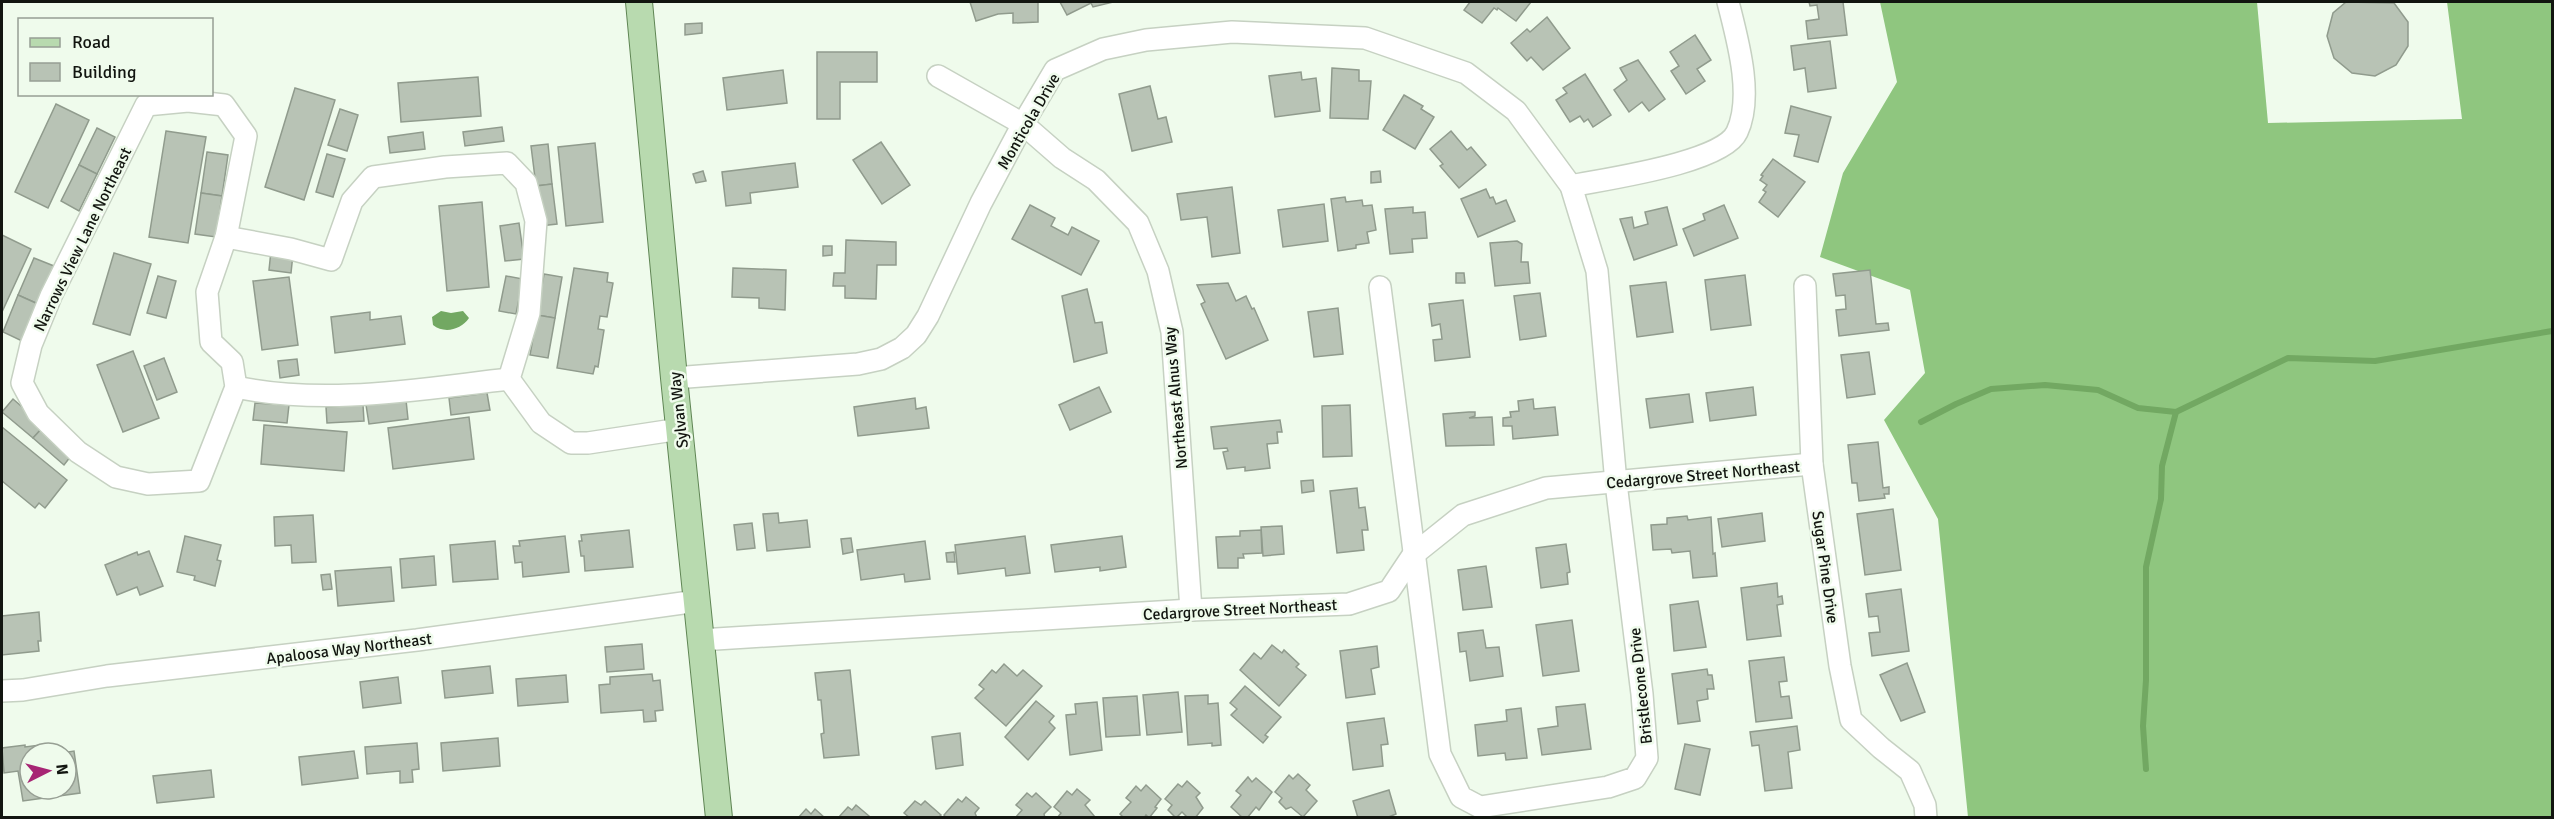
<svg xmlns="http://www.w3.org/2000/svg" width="2554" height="819" font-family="Signika,sans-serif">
  <rect width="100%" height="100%" fill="#effbec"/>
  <polygon fill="#8fc67f" points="1880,2 2257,2 2268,123 2462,119 2447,2 2552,2 2552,817 1968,817 1938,519 1884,420 1925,373 1910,290 1820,257 1843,173 1897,82"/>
  <path fill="#72a862" d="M441,311L451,313L463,311L469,318C461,330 444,334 433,325L432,317Z"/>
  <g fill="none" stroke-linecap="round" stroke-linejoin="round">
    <g stroke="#72a862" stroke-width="6">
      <polyline points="1921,422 1956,404 1991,389 2045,385 2098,390 2138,408 2176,412 2288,358 2375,361 2552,331"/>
      <polyline points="2146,769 2143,726 2146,680 2146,567 2161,499 2162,466 2176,412"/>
    </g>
  </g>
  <g fill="#b8c3b5" stroke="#909b8d" stroke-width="1.5">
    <polygon points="970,2 1038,2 1038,22 1013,23 1013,13 998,14 976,21"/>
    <polygon points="1060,2 1113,2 1093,7 1091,3 1067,15"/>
    <polygon points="1470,2 1531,2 1516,21 1498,8 1497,10 1494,8 1482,23 1464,10"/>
    <polygon points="1809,2 1843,2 1847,35 1808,39 1806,21 1819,19 1817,5 1810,6"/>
    <polygon points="2346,2 2394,3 2408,22 2408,46 2396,65 2375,76 2352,73 2334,58 2327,36 2333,13"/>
    <polygon points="1547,17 1570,48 1543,70 1531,57 1527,61 1511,43 1527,29 1530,32"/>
    <polygon points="702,23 702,33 685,35 685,24"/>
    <polygon points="1695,35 1711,60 1697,69 1705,81 1686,94 1671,71 1679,66 1670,52"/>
    <polygon points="1830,41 1836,88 1808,92 1805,68 1794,70 1791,46"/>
    <polygon points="817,52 877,52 877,82 840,82 840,119 817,119"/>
    <polygon points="1638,60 1665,99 1649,111 1642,102 1629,112 1614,90 1627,80 1620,68"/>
    <polygon points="1332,68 1359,70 1359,81 1371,81 1368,119 1330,118"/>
    <polygon points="783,70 787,103 727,110 723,78"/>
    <polygon points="1301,72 1302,80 1316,78 1320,111 1275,117 1269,76"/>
    <polygon points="1585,74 1611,115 1593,127 1588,119 1584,122 1580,116 1570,122 1556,100 1567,93 1563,88"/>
    <polygon points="478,77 481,116 401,122 398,83"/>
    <polygon points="1150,86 1158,119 1166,117 1172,142 1132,151 1119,94"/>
    <polygon points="295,88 335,100 304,200 265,187"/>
    <polygon points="1404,95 1423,106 1421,109 1434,117 1415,149 1383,130"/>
    <polygon points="56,104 89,120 48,208 15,192"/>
    <polygon points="1791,106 1831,117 1818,162 1794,156 1799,135 1785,133"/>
    <polygon points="340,109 358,115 347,151 328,145"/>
    <polygon points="502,127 504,141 465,146 463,132"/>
    <polygon points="97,128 115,137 97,174 79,165"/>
    <polygon points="166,131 206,137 188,243 149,237"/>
    <polygon points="1451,131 1467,150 1471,147 1486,165 1459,188 1440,166 1443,164 1430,149"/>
    <polygon points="423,132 425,149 390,153 388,137"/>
    <polygon points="881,142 910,185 882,204 853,160"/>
    <polygon points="595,143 603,222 566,226 558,147"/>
    <polygon points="548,144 552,184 536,186 531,146"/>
    <polygon points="207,152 228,155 222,196 201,193"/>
    <polygon points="327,154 345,159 333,197 316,192"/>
    <polygon points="1773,159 1805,182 1778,217 1759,202 1766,192 1763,190 1767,185 1760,180 1763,176 1761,175"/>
    <polygon points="795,163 798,187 750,193 751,203 726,206 722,172"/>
    <polygon points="79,165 97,174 79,211 61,201"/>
    <polygon points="703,171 706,181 696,183 693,174"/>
    <polygon points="1380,171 1381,182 1371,183 1371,172"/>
    <polygon points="552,184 557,224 540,226 536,186"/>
    <polygon points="1232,187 1240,253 1212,257 1207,217 1181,220 1177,194"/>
    <polygon points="1486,189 1490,198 1493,197 1496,204 1506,200 1515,221 1478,237 1461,199"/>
    <polygon points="201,193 222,196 216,237 195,234"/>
    <polygon points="1345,197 1346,202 1362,200 1363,206 1372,205 1376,230 1367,232 1369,243 1356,245 1356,248 1338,251 1331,199"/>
    <polygon points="482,202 489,287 447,291 439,206"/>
    <polygon points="1324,204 1328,241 1283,247 1278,210"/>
    <polygon points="1030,205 1055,218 1051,226 1068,235 1072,227 1099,241 1081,275 1012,239"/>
    <polygon points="1724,205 1738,238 1694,256 1683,229 1705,220 1703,214"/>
    <polygon points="1413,207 1413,213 1425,212 1427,238 1412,239 1413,252 1390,254 1385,209"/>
    <polygon points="1667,207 1677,245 1634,260 1620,219 1632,217 1634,228 1648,224 1645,212"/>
    <polygon points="519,223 524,259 505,261 500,226"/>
    <polygon points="2,235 31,249 2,312"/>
    <polygon points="846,240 896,242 896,265 877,265 876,299 845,298 845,286 833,286 834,273 845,273"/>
    <polygon points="1517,241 1522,244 1521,262 1528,262 1530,283 1495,286 1490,243"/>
    <polygon points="823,246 832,246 832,255 823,256"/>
    <polygon points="271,251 293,254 291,273 269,270"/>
    <polygon points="114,253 151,264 130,335 93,324"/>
    <polygon points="34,258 54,266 38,304 18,295"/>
    <polygon points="574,268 608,273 607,282 613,283 607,317 600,316 598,329 604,330 598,367 595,366 593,374 557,368"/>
    <polygon points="733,268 786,270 785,310 759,308 759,298 732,297"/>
    <polygon points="1870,270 1876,324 1888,323 1889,330 1839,336 1836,310 1846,309 1845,295 1836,296 1833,274"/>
    <polygon points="1456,273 1464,273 1465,283 1456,283"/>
    <polygon points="544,274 562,277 555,318 537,315"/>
    <polygon points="1745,275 1751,325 1711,330 1705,280"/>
    <polygon points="158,276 176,281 166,318 147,313"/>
    <polygon points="506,276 523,279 516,314 499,311"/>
    <polygon points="289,277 298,345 262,350 253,281"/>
    <polygon points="1666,282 1673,332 1637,337 1630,286"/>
    <polygon points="1228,283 1236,301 1246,296 1252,309 1254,308 1268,340 1226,359 1201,304 1205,302 1197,285"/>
    <polygon points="1087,289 1095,323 1102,322 1107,353 1074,362 1062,296"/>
    <polygon points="1540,293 1546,336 1520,340 1514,296"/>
    <polygon points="18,295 38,304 22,341 3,332"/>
    <polygon points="1463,300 1470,357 1435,361 1433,340 1442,339 1440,324 1432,326 1429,304"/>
    <polygon points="1338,308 1343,354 1314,357 1308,312"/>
    <polygon points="370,312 370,320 401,316 405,344 335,353 331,317"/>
    <polygon points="537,315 555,318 548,358 530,355"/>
    <polygon points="133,351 159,418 123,432 97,365"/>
    <polygon points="1869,352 1875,394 1847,398 1841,355"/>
    <polygon points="164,358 177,392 157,400 144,366"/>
    <polygon points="297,359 299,375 280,378 278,361"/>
    <polygon points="1099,387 1111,412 1070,430 1059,405"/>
    <polygon points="1753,387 1756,415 1710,421 1706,393"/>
    <polygon points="487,393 490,410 451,415 449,398"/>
    <polygon points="1689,394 1693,422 1650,428 1646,399"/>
    <polygon points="915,398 916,409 926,407 929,428 858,436 854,407"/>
    <polygon points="13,399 44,426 33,438 2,412"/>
    <polygon points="1533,399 1534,409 1555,407 1558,435 1513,439 1512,426 1503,426 1503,418 1511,417 1510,412 1519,411 1518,401"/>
    <polygon points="406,400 408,419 369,424 366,405"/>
    <polygon points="255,403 289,405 287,423 253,420"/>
    <polygon points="363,405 364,421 327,423 326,407"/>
    <polygon points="1350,405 1352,456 1323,457 1322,406"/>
    <polygon points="1469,412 1475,412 1475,416 1469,418 1492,417 1494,445 1446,446 1443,414"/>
    <polygon points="469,417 474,459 393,469 388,428"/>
    <polygon points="1280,420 1282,432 1277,432 1278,443 1267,444 1270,468 1245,471 1245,467 1227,469 1223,452 1228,451 1227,448 1214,449 1211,427"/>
    <polygon points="264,425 347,432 344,471 261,464"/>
    <polygon points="44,426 74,452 64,465 33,438"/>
    <polygon points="2,427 67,480 45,508 39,503 35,508 2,481"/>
    <polygon points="1878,442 1883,488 1889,487 1889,494 1884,494 1885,498 1859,501 1857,483 1852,483 1848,445"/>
    <polygon points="1313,480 1314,491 1302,493 1301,481"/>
    <polygon points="1357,488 1359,508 1365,507 1368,530 1362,530 1364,550 1337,553 1330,491"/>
    <polygon points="1893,509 1901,570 1865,575 1857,514"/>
    <polygon points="778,513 779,523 807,520 810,547 767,551 763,514"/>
    <polygon points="1762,513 1765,541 1722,547 1718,519"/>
    <polygon points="313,515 316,562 292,563 291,545 275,546 274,517"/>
    <polygon points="1687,516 1688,520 1711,517 1713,554 1715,553 1717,576 1693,578 1690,551 1672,553 1671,549 1653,550 1651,525 1667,524 1667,518"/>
    <polygon points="752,523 755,548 737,550 734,525"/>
    <polygon points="1282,526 1284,554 1263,556 1261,527"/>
    <polygon points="629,530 633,567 585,571 584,556 581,556 579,541 582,541 581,535"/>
    <polygon points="1261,530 1262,553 1243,554 1244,558 1238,558 1238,568 1218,568 1216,537 1240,536 1240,531"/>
    <polygon points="185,536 221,545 217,560 221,561 215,586 194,580 195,576 177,572"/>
    <polygon points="565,536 569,572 523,577 522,562 515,563 513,546 520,546 519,541"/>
    <polygon points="1025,536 1030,573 1006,576 1005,568 958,574 955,545"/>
    <polygon points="1122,536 1126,567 1100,571 1100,567 1055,572 1051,545"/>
    <polygon points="851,538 853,552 843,554 841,539"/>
    <polygon points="495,541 498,579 453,582 450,545"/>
    <polygon points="925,541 930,579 905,582 904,574 861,580 857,550"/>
    <polygon points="1566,544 1570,572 1567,573 1568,584 1541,588 1536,548"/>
    <polygon points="149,551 163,586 140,595 137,587 117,595 105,565 137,552 138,555"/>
    <polygon points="954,552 955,562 947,562 946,553"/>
    <polygon points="434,556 436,585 402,588 400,559"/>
    <polygon points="1486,566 1492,607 1463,610 1458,570"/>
    <polygon points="391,567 394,601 338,606 335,571"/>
    <polygon points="330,574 332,589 323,590 321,575"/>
    <polygon points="1777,583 1778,597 1782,596 1783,604 1777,605 1781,636 1747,640 1741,588"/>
    <polygon points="1901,589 1909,651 1872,656 1869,633 1880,632 1878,616 1869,617 1866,594"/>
    <polygon points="1698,601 1706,647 1674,651 1670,605"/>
    <polygon points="39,612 41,641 38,641 39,651 2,655 2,616"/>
    <polygon points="1572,620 1579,671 1543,676 1536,625"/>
    <polygon points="1483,630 1486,648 1499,647 1503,676 1470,681 1466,651 1460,652 1458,633"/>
    <polygon points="642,644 644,669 607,672 605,647"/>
    <polygon points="1272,645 1282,653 1284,650 1299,664 1296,667 1306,675 1279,706 1240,670 1254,653 1261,659"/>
    <polygon points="1377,646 1379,667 1371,669 1375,694 1346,698 1340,651"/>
    <polygon points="1784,657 1787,681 1779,682 1781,697 1789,696 1792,718 1756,722 1749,661"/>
    <polygon points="1907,663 1925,712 1901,721 1880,675"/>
    <polygon points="1004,664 1017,676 1023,670 1042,686 1006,726 975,698 984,689 979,685 992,670 996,673"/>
    <polygon points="490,666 493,693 445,698 442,671"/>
    <polygon points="1707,669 1708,675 1712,675 1714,689 1707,689 1708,699 1697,701 1700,721 1678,724 1672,674"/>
    <polygon points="850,670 859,755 824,758 821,734 824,733 821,700 818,700 815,673"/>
    <polygon points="652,674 653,681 660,680 663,710 655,711 656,721 644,722 643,710 601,713 599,685 610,684 610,677"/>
    <polygon points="566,675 568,702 518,706 516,679"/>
    <polygon points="398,677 401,703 363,708 360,682"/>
    <polygon points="1245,686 1281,717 1265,735 1268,737 1263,743 1231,715 1237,709 1230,703"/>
    <polygon points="1178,692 1182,732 1147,735 1143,695"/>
    <polygon points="1208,695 1208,704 1218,703 1221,745 1212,746 1212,743 1188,745 1185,696"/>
    <polygon points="1137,696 1140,735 1106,737 1103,698"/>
    <polygon points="1036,701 1054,716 1049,722 1055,728 1028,760 1005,737"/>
    <polygon points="1097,702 1102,750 1070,755 1066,715 1076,714 1075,704"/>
    <polygon points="1585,704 1591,749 1542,755 1538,729 1558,726 1556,707"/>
    <polygon points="1521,708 1527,758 1506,760 1505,753 1478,756 1475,725 1507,721 1506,710"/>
    <polygon points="1384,718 1388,744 1381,745 1383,766 1353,770 1347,723"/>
    <polygon points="1797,726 1800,750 1788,752 1792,788 1765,791 1759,745 1752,746 1750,732"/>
    <polygon points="960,733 963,765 936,769 932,737"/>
    <polygon points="498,738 500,766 443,771 441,743"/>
    <polygon points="417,743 419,769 412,770 413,782 400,783 400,771 367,774 365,747"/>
    <polygon points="1685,744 1710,749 1700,795 1675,789"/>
    <polygon points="25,745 25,747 40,745 41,751 53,750 54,753 30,753 30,789 66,789 66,753 62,753 74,751 80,793 23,801 18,771 4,773 2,748"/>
    <polygon points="354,751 358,778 302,785 299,757"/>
    <polygon points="211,770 214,797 157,803 153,776"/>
    <polygon points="1298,774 1310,785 1306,790 1317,801 1303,817 1291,807 1286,809 1279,802 1282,798 1275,792 1289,775 1293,779"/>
    <polygon points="1248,777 1252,782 1256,778 1272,792 1259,810 1256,807 1247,818 1243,818 1231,807 1241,795 1236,791"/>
    <polygon points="1187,781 1200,793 1196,797 1203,808 1195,818 1188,818 1182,812 1176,818 1168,810 1172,805 1165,799 1178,784 1182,787"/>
    <polygon points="1146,785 1161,799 1155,807 1157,808 1149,818 1146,815 1144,818 1124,818 1120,814 1131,802 1126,798 1136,786 1141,791"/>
    <polygon points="1077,789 1090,800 1085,805 1095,817 1057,818 1061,813 1054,807 1067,791 1072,795"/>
    <polygon points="1389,790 1396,814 1386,818 1358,818 1353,801"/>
    <polygon points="1027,793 1032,797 1036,793 1051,807 1044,814 1045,818 1015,818 1022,810 1016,805"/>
    <polygon points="966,797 979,808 975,813 977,818 946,818 944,815 958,799 962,802"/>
    <polygon points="915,801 921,805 925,801 941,815 938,818 910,818 904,813"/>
    <polygon points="856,805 869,816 867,818 838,818 848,807 852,810"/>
    <polygon points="806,809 811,814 815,809 825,818 798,818"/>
  </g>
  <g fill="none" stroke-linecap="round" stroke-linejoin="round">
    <g stroke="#c6d1c2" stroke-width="24">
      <g id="minor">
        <polyline points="938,76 1023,124 1062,158 1096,180 1138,223 1158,271 1172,332 1191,610"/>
        <polygon points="188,101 224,105 246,136 226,237 207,292 211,342 232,362 236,387 199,481 148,484 116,477 78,452 38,413 22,383 31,345 51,296 146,105"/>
        <path d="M1571,186C1605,179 1723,163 1737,132C1754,96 1737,38 1728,2"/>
        <polyline points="226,237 291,249 331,260 352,201 373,177 445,167 507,163 526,183 536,221 529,313 509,379 541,423 571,443 588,443 680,429"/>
        <polyline points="1805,286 1812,464 1840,666 1851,720 1881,748 1910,771 1925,805 1926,818"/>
        <polyline points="674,378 858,364 881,359 902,348 916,335 928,316 981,203 1023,124 1055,70 1103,49 1146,40 1232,32 1365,38 1466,73 1516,111 1571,186 1597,271 1616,483 1642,694 1647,758 1635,778 1608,787 1480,807 1461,797 1440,754 1380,287"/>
        <path d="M236,387C326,406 419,389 509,379"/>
        <polyline points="700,640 1191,610 1349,604 1389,591 1413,555 1463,515 1546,488 1812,464"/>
        <polyline points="2,691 23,690 107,676 417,640 697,601"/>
      </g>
    </g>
    <g stroke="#5f8554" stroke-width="28">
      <polyline id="major" points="639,2 674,378 719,818"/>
    </g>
    <use href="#minor" stroke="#fff" stroke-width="21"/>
    <use href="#major" stroke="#b8daaf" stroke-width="26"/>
  </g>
  <g text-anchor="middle" stroke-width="5" stroke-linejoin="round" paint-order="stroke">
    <g font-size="16" fill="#121510" stroke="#effbec">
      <text transform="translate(1028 121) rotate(-60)" y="6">Monticola Drive</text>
      <text transform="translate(82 239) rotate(-64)" y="6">Narrows View Lane Northeast</text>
      <text transform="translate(1175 398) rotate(-95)" y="6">Northeast Alnus Way</text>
      <text transform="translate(678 410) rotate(-96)" y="6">Sylvan Way</text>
      <text transform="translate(1703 474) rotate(-5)" y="6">Cedargrove Street Northeast</text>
      <text transform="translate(1826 567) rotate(82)" y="6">Sugar Pine Drive</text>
      <text transform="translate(1240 609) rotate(-3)" y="6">Cedargrove Street Northeast</text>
      <text transform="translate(349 648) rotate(-7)" y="6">Apaloosa Way Northeast</text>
      <text transform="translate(1640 686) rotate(-96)" y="6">Bristlecone Drive</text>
    </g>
  </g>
  <rect width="2554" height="819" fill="none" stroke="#121510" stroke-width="6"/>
  <rect x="18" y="18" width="195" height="78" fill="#effbec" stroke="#979f94" stroke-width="1.5"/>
  <rect x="30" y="38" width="30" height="9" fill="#b8daaf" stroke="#979f94" stroke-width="1.5"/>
  <text x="72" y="48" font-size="18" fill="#121510">Road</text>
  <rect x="30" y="63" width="30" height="18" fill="#b8c3b5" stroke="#979f94" stroke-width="1.5"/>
  <text x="72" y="78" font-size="18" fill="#121510">Building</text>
  <g transform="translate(48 771) rotate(84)"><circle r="28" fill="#effbec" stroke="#979f94" stroke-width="1.5"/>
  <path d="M0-4.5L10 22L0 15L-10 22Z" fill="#a72574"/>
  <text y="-9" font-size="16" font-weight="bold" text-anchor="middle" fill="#121510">N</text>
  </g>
</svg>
